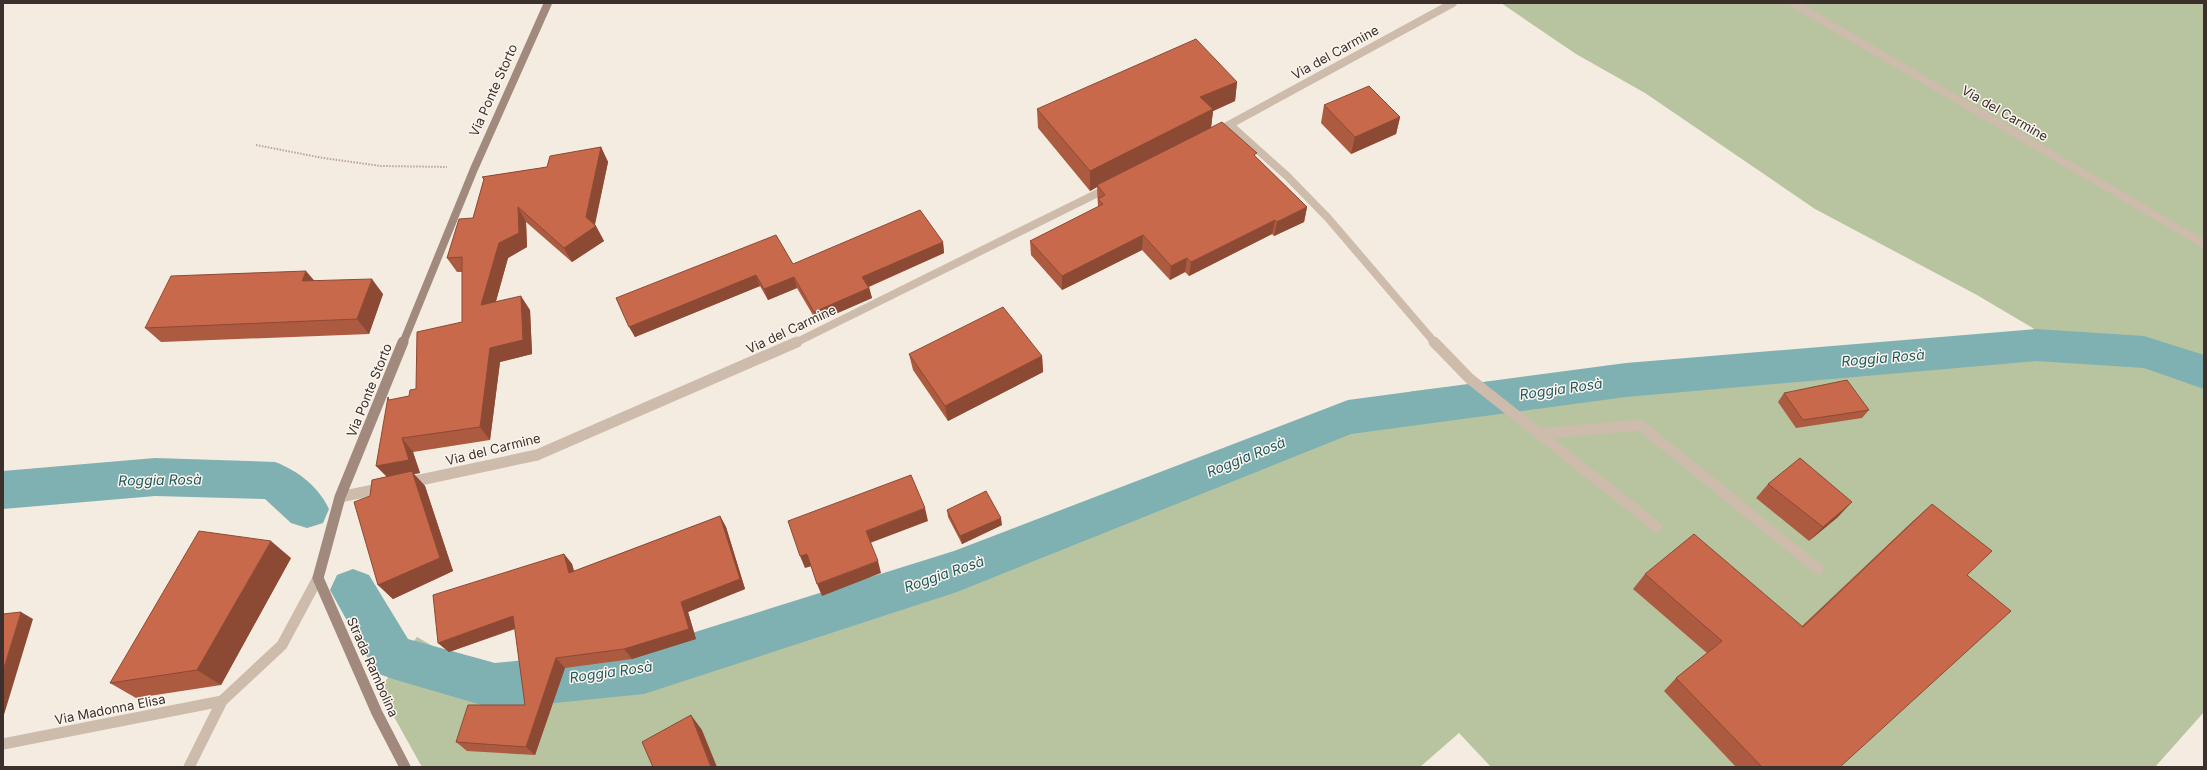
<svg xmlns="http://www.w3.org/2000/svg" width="2207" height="770" font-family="Inter,sans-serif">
  <rect width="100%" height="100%" fill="#f4ebe1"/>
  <polygon fill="#b8c4a0" points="1501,3 2204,3 2204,712 2155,767 1491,767 1459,733 1420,767 422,767 379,690 417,637 450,656 500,669 553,671 628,662 696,642 899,578 1332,411 1414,391 1502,381 2045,339 2041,333 1977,295 1815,209 1645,93 1576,54"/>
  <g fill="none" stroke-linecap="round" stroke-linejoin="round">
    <g fill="#7fb0b2" fill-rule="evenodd">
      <polygon points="2036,329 2144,336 2204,355 2204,389 2144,368 2036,361 1626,397 1351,434 957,592 644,694 495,709 393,679 376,673 330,590 337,575 353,569 369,575 408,639 495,663 644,648 954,551 1348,400 1626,363"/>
      <path d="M155,458L275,462C297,470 319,487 329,509L323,523L307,528L291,523L265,499L155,496L3,509V471Z"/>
    </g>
    <polyline stroke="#b9a596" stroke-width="2" stroke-dasharray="1.5 1.5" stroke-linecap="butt" points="256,145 323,158 381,166 447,167"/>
    <polyline stroke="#cdbbac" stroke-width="8" points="1230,125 1287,176 1328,218 1435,343"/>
    <g stroke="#cdbbac" stroke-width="11">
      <polyline points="1434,342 1470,379 1657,527"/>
      <polyline points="1539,434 1640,425 1818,569"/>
    </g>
    <g stroke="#cdbbac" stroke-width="8">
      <polyline points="1793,3 2204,244"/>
      <polyline points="1214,133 1453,3"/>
      <polyline points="795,343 1110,187"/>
    </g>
    <g stroke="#cdbbac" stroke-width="11">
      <polyline points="406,483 537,455 797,342"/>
      <polyline points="340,497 383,488"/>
      <polyline points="3,744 222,701"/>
      <polyline points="189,767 222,701 282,645 318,578"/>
    </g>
    <polyline stroke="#a18a7d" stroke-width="8" points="403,343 474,169 548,3"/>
    <polyline stroke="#a18a7d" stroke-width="11" points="403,342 340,497 318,578 377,713 405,767"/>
  </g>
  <g fill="#ac5a40">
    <polygon points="1237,82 1235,101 1213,111 1211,127 1256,157 1307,207 1304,222 1274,236 1272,234 1189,276 1185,272 1170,280 1142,250 1062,290 1031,255 1030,241 1098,207 1097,187 1090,191 1038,128 1037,109"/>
    <polygon points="1324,105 1400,117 1396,134 1351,154 1321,123"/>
    <polygon points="601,147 608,162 595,225 604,241 572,262 526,222 527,247 508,258 496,301 530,310 532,354 500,362 490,440 413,452 420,473 414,474 425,486 453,571 393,599 378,585 370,496 386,477 390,400 409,396 416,389 462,322 462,272 457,272 447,258 473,218 484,180 482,177 547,167"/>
    <polygon points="943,242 944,253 869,287 872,298 817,322 797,288 768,300 760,286 635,337 616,298 793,264"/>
    <polygon points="314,281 383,294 369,334 161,342 145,328"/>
    <polygon points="909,354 1042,356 1043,372 948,421 913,370"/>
    <polygon points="1784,393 1869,410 1862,418 1796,428 1778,402"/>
    <polygon points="1768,484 1838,517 1809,541 1756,498"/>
    <polygon points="1932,504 1967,575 1840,767 1736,767 1664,691 1676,678 1707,653 1633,589 1645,574 1802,626 1914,520"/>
    <polygon points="947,510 1002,525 962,544 948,517"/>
    <polygon points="720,516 726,527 745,589 688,612 696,639 632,659 565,668 535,755 467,751 456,742 525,705 515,629 449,652 438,643 564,554 572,564 574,571"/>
    <polygon points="291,558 221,685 136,698 110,683"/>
  </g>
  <g fill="#8c4a34">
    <polygon points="1237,82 1235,101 1213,111 1211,128 1097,185 1097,187 1090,191 1090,171 1200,97"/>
    <polygon points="1400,117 1396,134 1351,154 1355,137"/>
    <polygon points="601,147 608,162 594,227 596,226 604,241 572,262 564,248 586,217"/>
    <polygon points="518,207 526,222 527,247 508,258 491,319 481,305 499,243"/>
    <polygon points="1307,207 1304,222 1274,236 1277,222"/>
    <polygon points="1275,220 1272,234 1189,276 1191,262"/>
    <polygon points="1143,235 1142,250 1062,290 1062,276"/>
    <polygon points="943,242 944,253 865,288 862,277"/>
    <polygon points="1187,258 1185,272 1170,280 1171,266"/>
    <polygon points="306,271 319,286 302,281"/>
    <polygon points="756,275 760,286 635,337 629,327"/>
    <polygon points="794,277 797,288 768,300 764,289"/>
    <polygon points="372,279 383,294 369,334 357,319"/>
    <polygon points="869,288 872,298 817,322 814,312"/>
    <polygon points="521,296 530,310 532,354 500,362 490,440 480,427 490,348"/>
    <polygon points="1042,356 1043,372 948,421 945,406"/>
    <polygon points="402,438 413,452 420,473 414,474 425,486 453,571 393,599 378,585 389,479 376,466"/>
    <polygon points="1852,502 1838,517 1809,541 1823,527"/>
    <polygon points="925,508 928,521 870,543 866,531"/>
    <polygon points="720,516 726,527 745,589 688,612 696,639 632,659 624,649 681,602"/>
    <polygon points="1001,518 1002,525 962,544 960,536"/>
    <polygon points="271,541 291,558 221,685 197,670"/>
    <polygon points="564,554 572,564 577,583 569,573"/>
    <polygon points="807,554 812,566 805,568 800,556"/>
    <polygon points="878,561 881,573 822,596 817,584"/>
    <polygon points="21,612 33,619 3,718 3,671"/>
    <polygon points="513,616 522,626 449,652 438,643"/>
    <polygon points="556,658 565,668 535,755 526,747"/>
    <polygon points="691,715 702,730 717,767 711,767"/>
  </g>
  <g fill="#c8694b" stroke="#8c4a34">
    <polygon points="1196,39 1237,82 1200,97 1213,109 1090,171 1037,109"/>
    <polygon points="1369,86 1400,117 1355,137 1324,105"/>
    <polygon points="1222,122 1257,153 1254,155 1307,207 1277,222 1275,220 1191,262 1187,258 1171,266 1143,235 1062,276 1030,241 1103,204 1098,199 1105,195 1097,185"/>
    <polygon points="601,147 586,217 596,226 564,248 518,207 519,233 499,243 481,305 521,296 523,340 490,348 480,427 402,438 409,460 376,466 388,397 389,400 409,396 410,390 416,389 417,332 462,322 462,257 447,258 459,219 473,218 484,179 482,177 547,167 550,156"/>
    <polygon points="920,210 943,242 862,277 869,288 814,312 794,277 764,289 756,275 629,327 616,298 776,235 793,264"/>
    <polygon points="306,271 302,281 372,279 357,319 145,328 171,276"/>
    <polygon points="1003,307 1042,356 945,406 909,354"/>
    <polygon points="1847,380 1869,410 1803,420 1784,393"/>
    <polygon points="1800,458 1852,502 1823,527 1768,484"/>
    <polygon points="412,471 440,558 378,585 354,502 370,496 372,480"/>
    <polygon points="911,475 925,508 866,531 878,561 817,584 807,554 800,556 788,521"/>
    <polygon points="986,491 1001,518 960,536 947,510"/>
    <polygon points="1932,504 1992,551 1967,575 2011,611 1840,767 1762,767 1676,678 1722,641 1645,574 1694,534 1803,627"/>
    <polygon points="720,516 740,579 681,602 689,629 624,649 556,658 526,747 456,742 468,705 525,705 513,616 438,643 433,595 564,554 569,573"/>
    <polygon points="199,531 271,541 197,670 110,683"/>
    <polygon points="21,612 3,671 3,614"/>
    <polygon points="691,715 711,767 653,767 642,742"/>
  </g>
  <g text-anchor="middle" stroke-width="3" stroke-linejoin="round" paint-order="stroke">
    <g font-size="13" fill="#3b302b" stroke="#fbf5ee">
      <text transform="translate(1335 52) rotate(-29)" y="5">Via del Carmine</text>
      <text transform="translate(493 90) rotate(-66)" y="5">Via Ponte Storto</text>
      <text transform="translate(2005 113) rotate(30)" y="5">Via del Carmine</text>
      <text transform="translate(791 329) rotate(-25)" y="5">Via del Carmine</text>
      <text transform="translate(369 390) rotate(-68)" y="5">Via Ponte Storto</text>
      <text transform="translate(493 449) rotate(-14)" y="5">Via del Carmine</text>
      <text transform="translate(373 667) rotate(66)" y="5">Strada Rambolina</text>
      <text transform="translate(110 709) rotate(-11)" y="5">Via Madonna Elisa</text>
    </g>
    <g font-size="14" font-style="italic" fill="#1f5a5e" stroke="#fbf5ee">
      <text transform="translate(1883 358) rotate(-5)" y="5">Roggia Rosà</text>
      <text transform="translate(1561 389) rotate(-8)" y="5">Roggia Rosà</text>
      <text transform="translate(1246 457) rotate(-22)" y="5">Roggia Rosà</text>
      <text transform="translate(160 480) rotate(-1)" y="5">Roggia Rosà</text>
      <text transform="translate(944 574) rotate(-19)" y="5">Roggia Rosà</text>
      <text transform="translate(611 672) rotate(-8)" y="5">Roggia Rosà</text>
    </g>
  </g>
  <rect width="2207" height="770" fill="none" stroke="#3b302b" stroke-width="8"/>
</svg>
